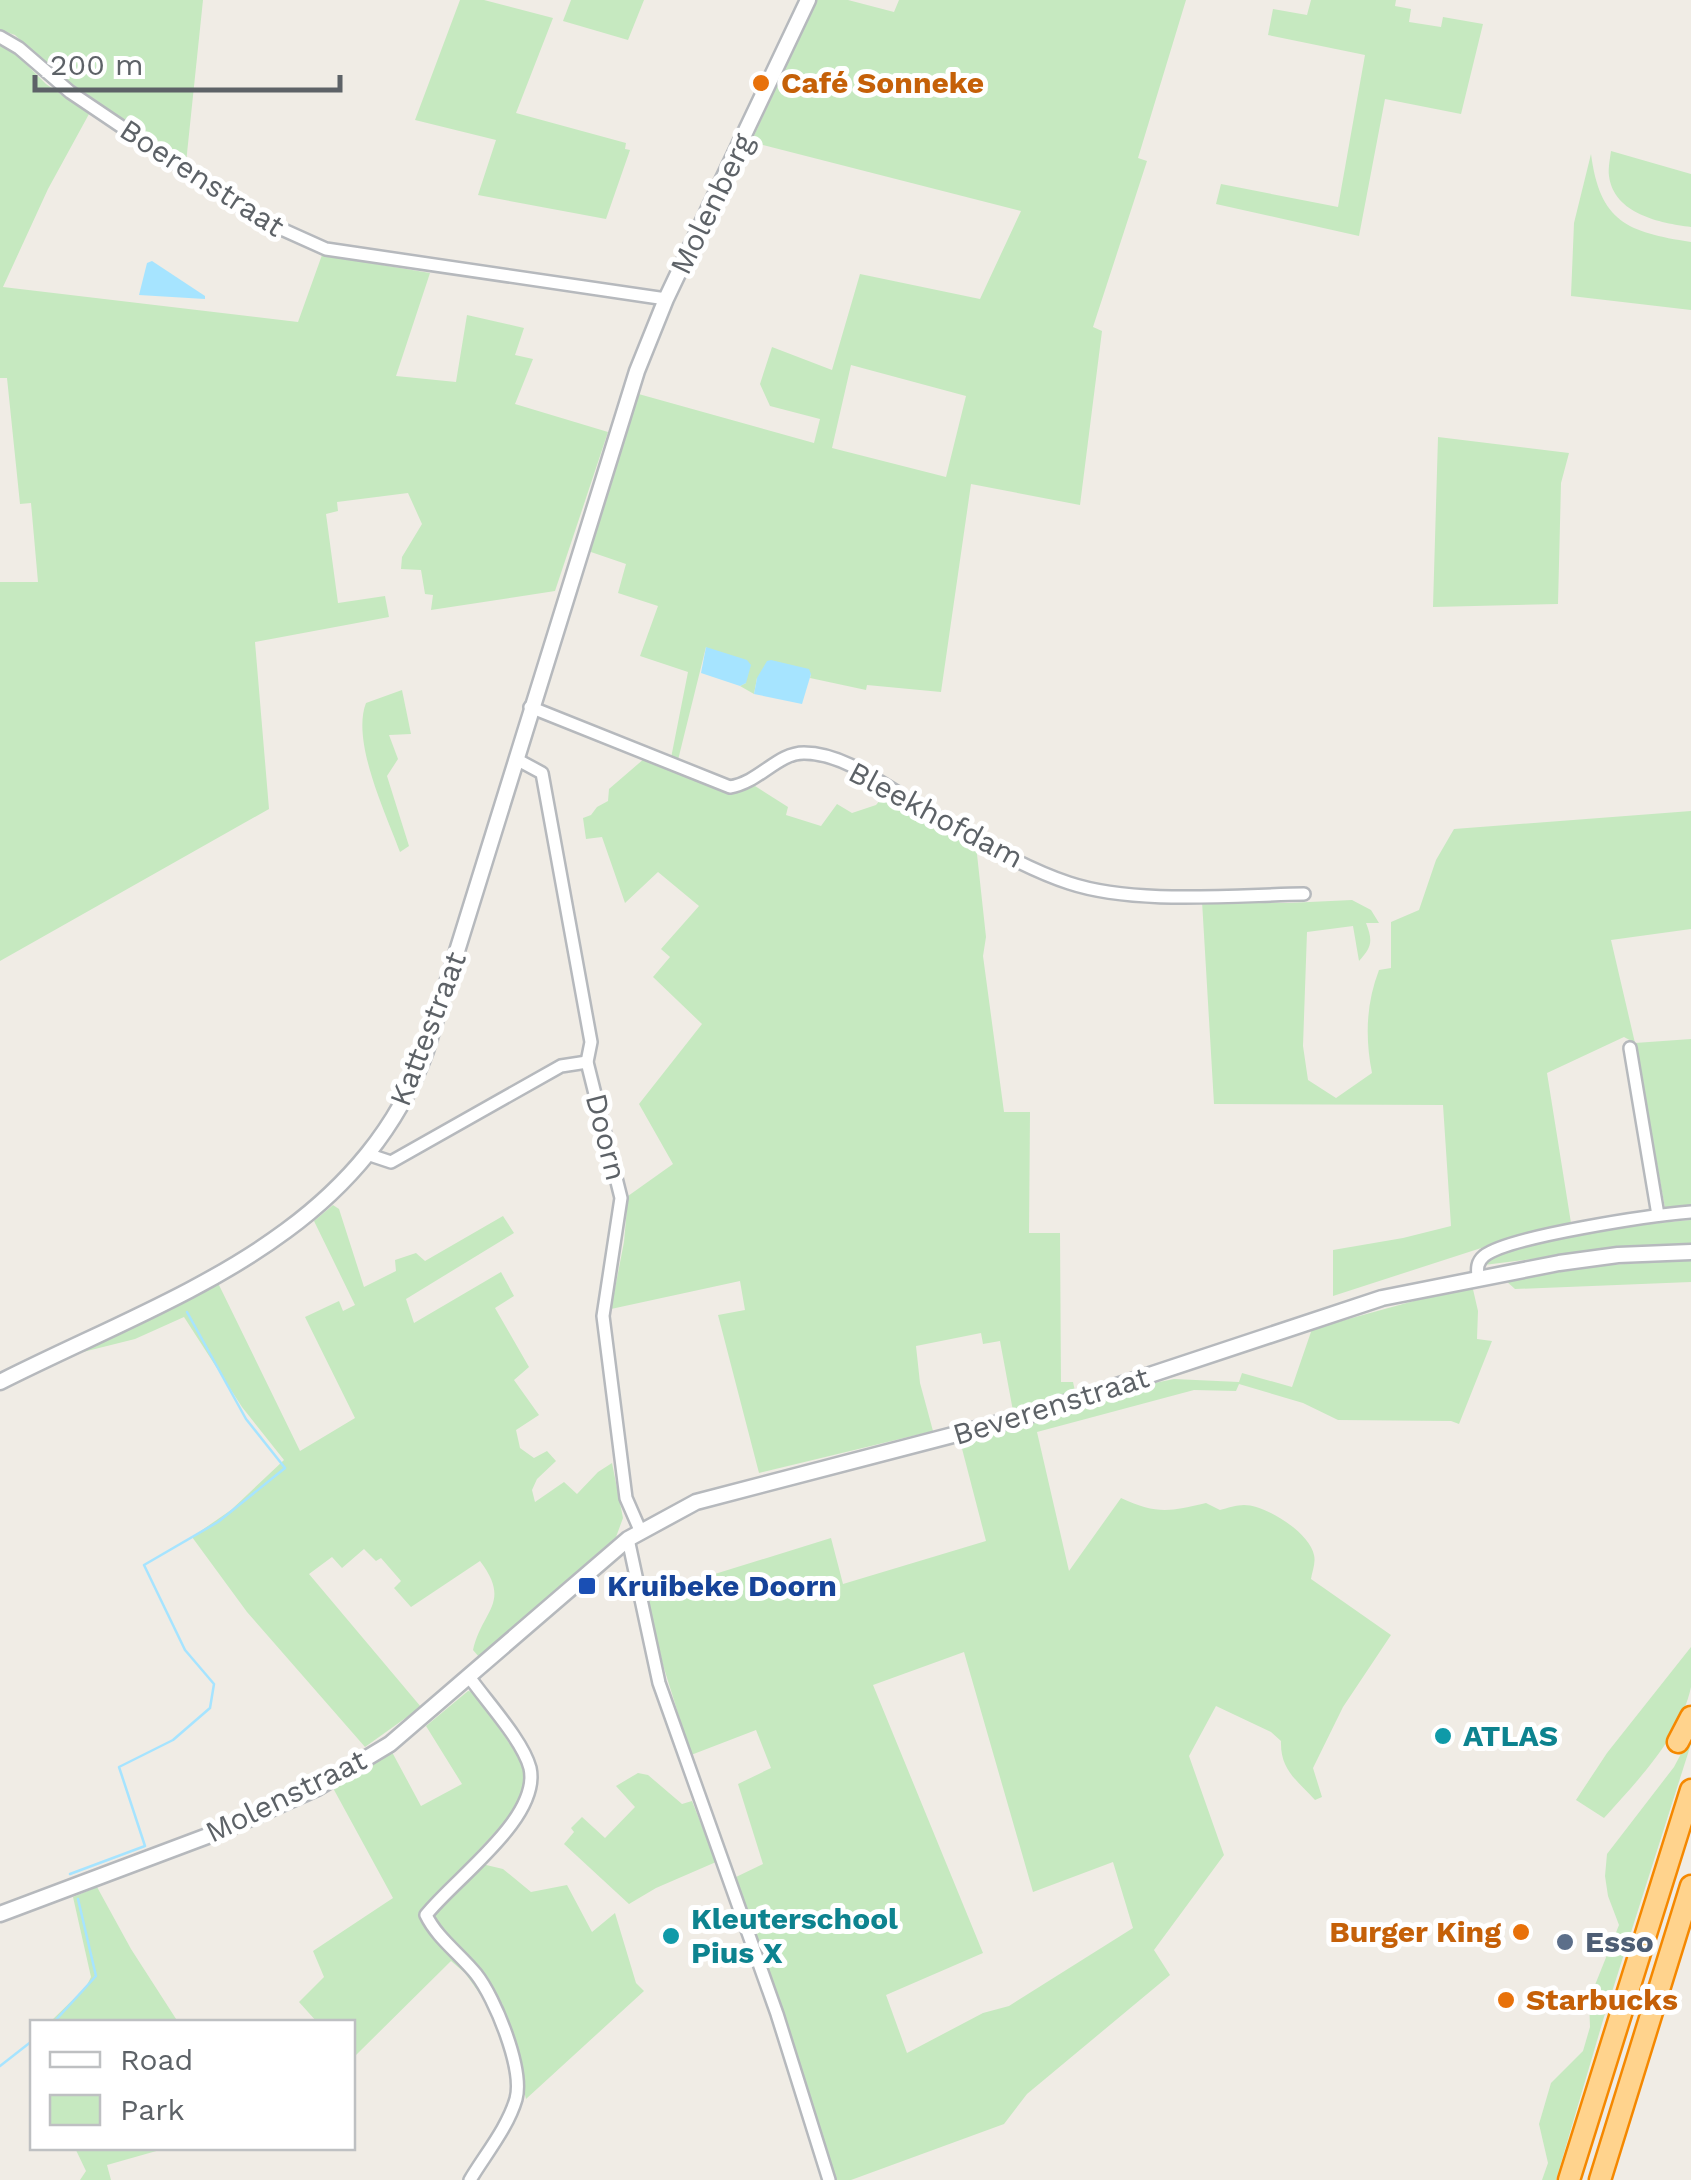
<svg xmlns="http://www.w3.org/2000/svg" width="1691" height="2180" font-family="'Work Sans',sans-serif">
  <rect width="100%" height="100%" fill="#f0ece5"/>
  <g fill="#c6e9c0" fill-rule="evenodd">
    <polygon points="0,0 203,0 186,163 49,68 15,35 0,30"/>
    <polygon points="460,0 484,0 553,18 516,113 626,143 625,149 630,150 606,219 478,195 496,140 415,120"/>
    <polygon points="571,0 644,0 628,40 563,21"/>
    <path d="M817,0H848L894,12L899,0H1186L1138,158L1147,161L1093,327L1102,331L1080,505L971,484L941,692L867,685L866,690L810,678L811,674L757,678L754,694L740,686L746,683L706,647L678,760L671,758L688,672L640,656L658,606L618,593L626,564L588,551L635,393L814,443L820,419L770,406L760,384L772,347L832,370L860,274L980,299L1021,211L751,142ZM851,365L966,396L946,477L832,448Z"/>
    <polygon points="1311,0 1396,0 1395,6 1411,9 1409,22 1441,27 1443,17 1483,24 1461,114 1385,99 1359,236 1216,204 1221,184 1338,207 1365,55 1268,35 1273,9 1307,15"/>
    <polygon points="0,45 16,54 46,84 89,114 48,189 3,287 298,322 322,255 430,273 396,376 456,382 467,315 524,328 515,355 533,359 515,404 608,432 555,591 431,610 433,595 425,594 421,570 401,569 402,557 422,524 408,493 337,502 338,511 326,514 338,603 385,596 389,617 255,642 269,809 0,961 0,582 38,582 31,503 20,504 7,378 0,378"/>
    <path d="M1611,151L1691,174V227C1660,223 1614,214 1609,176C1608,168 1610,159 1611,151Z"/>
    <path d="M1591,154C1600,222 1627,232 1691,242V310L1571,296L1574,223Z"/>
    <polygon points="1438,437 1569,453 1561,483 1558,604 1433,607"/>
    <path d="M402,690L411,734L389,735L398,759L387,776L409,846L400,852C386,814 351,741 366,703Z"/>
    <polygon points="645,758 724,792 734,794 755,786 788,807 786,815 821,826 837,804 852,813 876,805 888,791 999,840 993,853 976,845 986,937 983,956 1004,1112 1030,1112 1029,1233 1060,1233 1061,1382 1073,1382 1075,1391 1013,1411 1000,1341 983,1344 981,1333 916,1346 920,1383 933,1431 759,1473 718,1315 745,1310 740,1281 611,1309 624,1242 628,1196 673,1164 639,1104 702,1024 653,977 670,957 661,949 699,906 658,872 625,903 602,837 586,839 583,818 591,815 597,807 608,801 609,789"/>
    <path d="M1691,811V929L1611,940L1635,1043L1691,1039V1205L1665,1208L1635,1043L1624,1037L1547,1073L1571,1223L1509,1239L1333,1296V1250L1403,1238L1451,1226L1443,1105L1214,1104L1202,901L1288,903L1352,900L1371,910L1379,923H1366C1373,941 1372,947 1359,961L1353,926L1307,932L1303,1046L1308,1080L1336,1098L1372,1073C1365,1037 1366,1004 1379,970L1391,968V922L1419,910L1436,860L1454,829Z"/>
    <path d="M333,1205L339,1209L364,1287L396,1271L395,1260L416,1253L425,1261L503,1216L514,1233L406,1299L414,1323L501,1272L514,1296L495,1308L529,1367L514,1380L539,1415L516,1430L520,1448L534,1458L547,1451L556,1461L537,1479L532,1490L535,1502L564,1482L577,1494L598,1472L612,1463L623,1518L616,1537L479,1657L473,1650C482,1610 512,1603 480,1561L411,1607L394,1588L401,1581L381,1558L376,1561L364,1549L342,1568L332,1557L309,1574L421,1707L365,1747L247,1612L192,1537L231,1510L284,1460L242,1407L184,1317L135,1339L75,1354L74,1352L218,1283L300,1451L355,1418L305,1317L339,1301L343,1311L355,1305L314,1221Z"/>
    <path d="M1691,1220V1244L1622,1248L1484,1265C1508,1235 1649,1224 1691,1220Z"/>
    <polygon points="1691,1260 1691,1282 1515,1289 1505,1280 1608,1265"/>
    <path d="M1472,1285L1478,1311L1477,1339L1492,1341L1459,1424L1451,1421L1338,1420L1303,1403L1239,1384L1236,1391L1194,1390L1037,1432L1069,1571L1121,1498C1156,1514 1169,1512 1206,1503L1220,1510C1227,1508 1237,1505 1244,1505C1266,1505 1310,1533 1314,1555C1316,1563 1312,1572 1311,1579L1391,1635L1343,1707L1313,1768L1322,1797L1315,1800C1297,1780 1280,1770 1281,1741L1271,1732L1216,1706L1189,1756L1224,1855L1154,1950L1170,1975L1027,2094L1004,2124L851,2180H834L736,1877L763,1864L738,1784L771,1768L756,1730L691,1755L663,1665L647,1595L831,1538L843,1584L986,1541L960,1441L1145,1385L1174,1379L1239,1382L1242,1373L1292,1387L1312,1329ZM964,1652L1033,1892L1113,1862L1133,1928L1009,2006L983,2013L907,2053L886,1995L983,1953L873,1685Z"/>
    <path d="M1691,1647C1691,1660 1691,1675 1691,1687C1680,1738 1637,1781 1604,1818L1576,1800L1607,1753Z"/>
    <polygon points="468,1691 474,1692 518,1756 527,1782 512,1814 473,1856 479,1866 482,1864 503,1869 531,1892 567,1885 592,1932 615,1913 636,1983 644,1991 526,2099 502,2003 487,2004 465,1973 451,1961 353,2058 352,2022 317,2022 299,2002 324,1977 313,1951 393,1898 333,1788 392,1752 421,1806 462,1784 426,1726"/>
    <polygon points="1691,1735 1691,1744 1604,2017 1556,2180 1542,2180 1548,2163 1539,2124 1551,2083 1583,2051 1590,2027 1589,2000 1619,1925 1608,1896 1605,1876 1607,1854 1674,1767"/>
    <polygon points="638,1773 648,1775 682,1804 692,1801 716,1862 656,1888 629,1904 564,1844 574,1832 571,1828 582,1817 605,1838 635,1807 616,1786"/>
    <polygon points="97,1887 131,1949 178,2022 50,2022 86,1987 91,1977 73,1897"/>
    <polygon points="75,2148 167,2148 107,2165 111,2180 80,2180 86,2171"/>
  </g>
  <g fill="#a6e4ff">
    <polygon points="152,261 205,296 205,299 139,295 147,263"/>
    <polygon points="706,647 747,660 751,665 746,683 740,686 701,673"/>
    <polygon points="771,660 809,669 811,674 802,704 754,694 757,678 767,661"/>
  </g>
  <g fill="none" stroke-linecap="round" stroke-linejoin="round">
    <g stroke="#a6e4ff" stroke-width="2.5">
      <polyline points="70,1874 145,1846 119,1767 173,1740 210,1708 214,1684 185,1650 144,1565 218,1522 285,1468 246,1419 187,1312"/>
      <polyline points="54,2022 96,1976 78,1899"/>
      <polyline points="0,2066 32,2041"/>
    </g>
    <g stroke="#b6b9bd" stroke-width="16">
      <g id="minor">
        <polyline points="0,37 19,48 70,92 257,218 326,249 666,299"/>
        <path d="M530,707L730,787C760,782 777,753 804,753C843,753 882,784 914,803C959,830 1020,867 1069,883C1135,905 1235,895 1304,894"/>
        <polyline points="516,759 542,773 591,1042 587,1062 621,1198 603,1316 626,1498 640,1530"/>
        <polyline points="1630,1048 1658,1215"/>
        <polyline points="370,1155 391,1162 561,1066 587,1062"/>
        <path d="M1478,1277C1477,1268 1477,1262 1484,1256C1509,1236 1654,1215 1691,1212"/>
        <polyline points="628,1539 659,1683 777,2014 829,2180"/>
        <path d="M470,2180C485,2155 508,2127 516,2099C524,2069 495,1998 476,1974C460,1954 437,1938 426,1915C455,1878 541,1818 530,1768C523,1741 487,1702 470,1678"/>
      </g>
    </g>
    <g stroke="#b6b9bd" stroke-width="19">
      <g id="tertiary">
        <path d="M0,1382C166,1298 355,1241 426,1051L637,371L666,299L808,0"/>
        <polyline points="0,1914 226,1829 317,1788 390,1744 628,1539 696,1502 1026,1416 1382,1298 1559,1263 1618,1255 1691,1252"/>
      </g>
    </g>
    <g stroke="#f58800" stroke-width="25">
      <g id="motorway">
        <polyline points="1678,1742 1691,1717"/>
        <polyline points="1569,2180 1691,1790"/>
        <polyline points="1600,2180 1691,1886"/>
      </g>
    </g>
    <use href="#minor" stroke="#fff" stroke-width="11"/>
    <use href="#tertiary" stroke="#fff" stroke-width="14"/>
    <use href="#motorway" stroke="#ffd38d" stroke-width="20"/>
  </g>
  <g fill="#e8710a" stroke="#fff" stroke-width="4">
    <circle cx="761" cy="83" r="10"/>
    <circle cx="1521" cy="1932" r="10"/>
    <circle cx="1506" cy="2000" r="10"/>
  </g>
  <rect fill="#1a4fb4" stroke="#fff" stroke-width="4" x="577" y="1576" width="20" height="20" rx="5"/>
  <g fill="#0f9aa8" stroke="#fff" stroke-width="4">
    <circle cx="1443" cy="1736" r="10"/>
    <circle cx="671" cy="1936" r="10"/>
  </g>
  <circle fill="#5c6f8a" stroke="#fff" stroke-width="4" cx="1565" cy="1942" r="10"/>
  <g text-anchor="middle" stroke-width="10" stroke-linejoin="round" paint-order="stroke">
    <g font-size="30" font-weight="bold" fill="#c56008" stroke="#fff" text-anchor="start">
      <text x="781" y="93">Café Sonneke</text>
      <text x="1501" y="1942" text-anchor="end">Burger King</text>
      <text x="1526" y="2010">Starbucks</text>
    </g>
    <g font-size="30" fill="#5d6267" stroke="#fff">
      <text transform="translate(202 178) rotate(33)" y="10">Boerenstraat</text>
      <text transform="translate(712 204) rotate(-64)" y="10">Molenberg</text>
      <text transform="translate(936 815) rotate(28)" y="10">Bleekhofdam</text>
      <text transform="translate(428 1029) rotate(-69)" y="10">Kattestraat</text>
      <text transform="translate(606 1137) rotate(76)" y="10">Doorn</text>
      <text transform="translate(1051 1406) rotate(-17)" y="10">Beverenstraat</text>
      <text transform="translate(286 1796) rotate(-26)" y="10">Molenstraat</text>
    </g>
    <g font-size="30" font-weight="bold" fill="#164399" stroke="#fff" text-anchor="start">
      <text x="607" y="1596">Kruibeke Doorn</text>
    </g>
    <g font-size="30" font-weight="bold" fill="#0d838f" stroke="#fff" text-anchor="start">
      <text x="1463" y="1746">ATLAS</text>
      <text x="691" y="1929">Kleuterschool<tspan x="691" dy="34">Pius X</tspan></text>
    </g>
    <g font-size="30" font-weight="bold" fill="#4e5e75" stroke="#fff" text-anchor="start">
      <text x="1585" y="1952">Esso</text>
    </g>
  </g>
  <rect x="30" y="2020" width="325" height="130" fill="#ffffff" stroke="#bec0c2" stroke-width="2.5"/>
  <rect x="50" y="2052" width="50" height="15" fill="#ffffff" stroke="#bec0c2" stroke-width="2.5"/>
  <text x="120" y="2070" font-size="30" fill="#5d6267">Road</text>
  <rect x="50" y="2095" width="50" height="30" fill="#c6e9c0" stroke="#bec0c2" stroke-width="2.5"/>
  <text x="120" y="2120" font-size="30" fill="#5d6267">Park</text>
  <path d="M35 75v15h305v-15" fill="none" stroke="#5d6267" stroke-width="5"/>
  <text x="50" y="75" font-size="30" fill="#5d6267" stroke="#ffffff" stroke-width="8" paint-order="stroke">200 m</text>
</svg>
